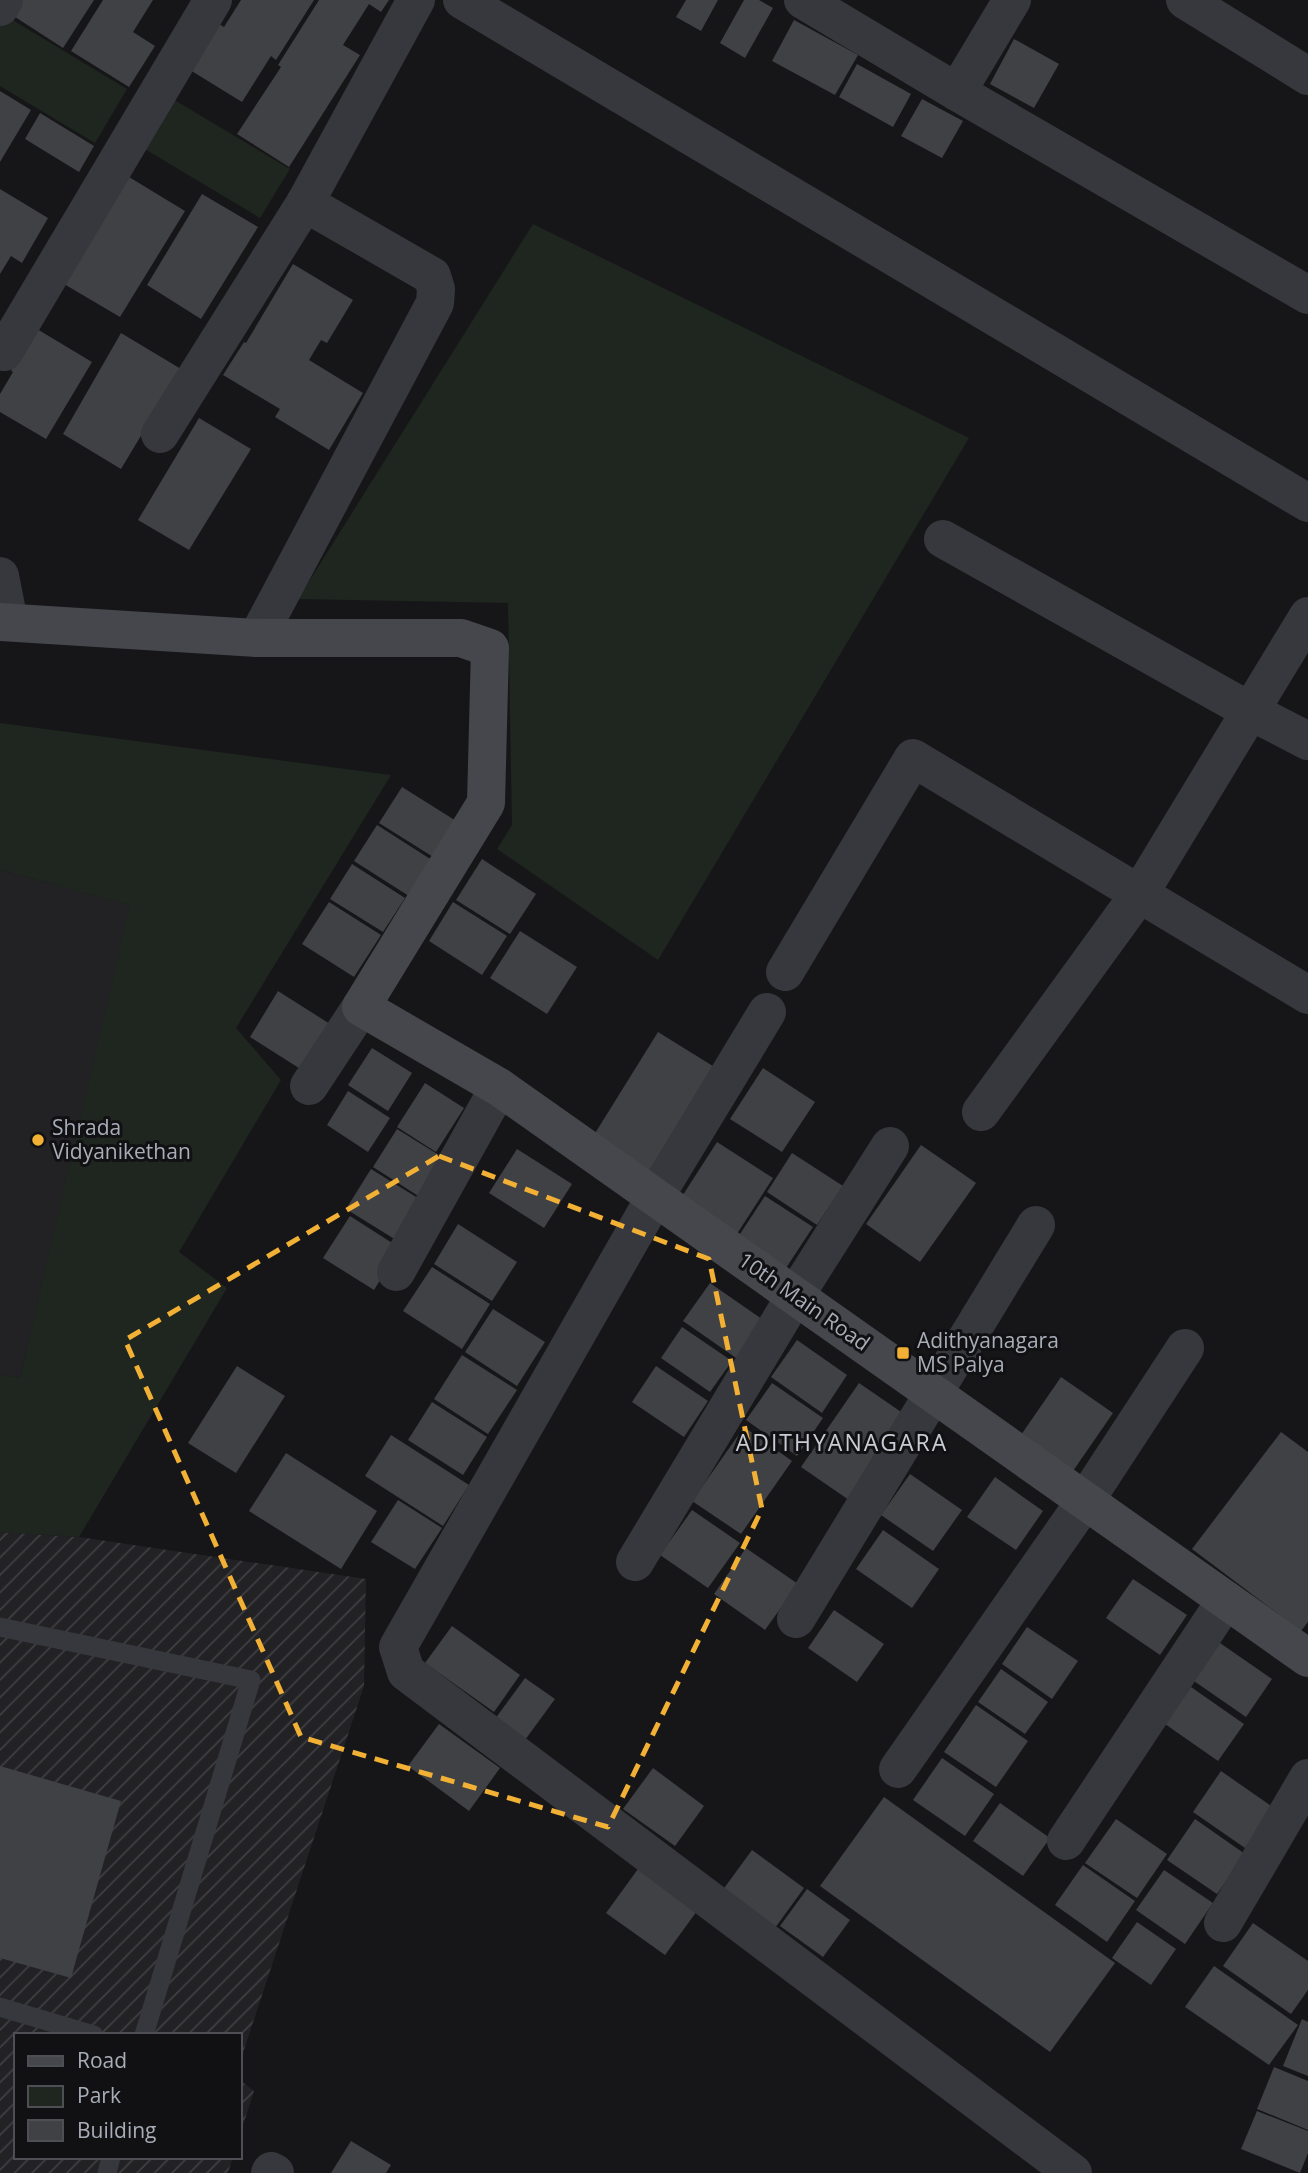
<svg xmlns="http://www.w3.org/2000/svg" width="1308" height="2173" font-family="'Open Sans',sans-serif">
  <defs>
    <pattern id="industrial-furrows" width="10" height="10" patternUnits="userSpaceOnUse" patternTransform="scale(1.75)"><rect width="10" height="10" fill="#222225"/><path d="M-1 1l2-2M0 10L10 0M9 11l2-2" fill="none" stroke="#3f3f43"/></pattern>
  </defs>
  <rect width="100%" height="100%" fill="#161618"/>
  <polygon fill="#222225" points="0,870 131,905 20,1378 0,1374"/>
  <g fill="url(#industrial-furrows)">
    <polygon points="0,1532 79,1537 366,1579 364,1686 240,2062 240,2035 16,2035 16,2157 233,2157 228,2173 0,2173"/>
    <polygon points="240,2080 254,2091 240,2135"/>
  </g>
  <g fill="#1e261f">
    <polygon points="6,16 127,89 95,143 0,86 0,26"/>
    <polygon points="168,96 290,169 260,218 138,145"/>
    <polygon points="533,224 969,438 658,960 497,849 512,825 508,603 298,599"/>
    <polygon points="0,723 391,775 236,1028 281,1080 179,1252 227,1288 79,1537 0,1532 0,1374 20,1378 130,905 0,870"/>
  </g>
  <g fill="#404145">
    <polygon points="22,0 94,0 63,48 12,15"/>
    <polygon points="103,0 153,0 133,32 155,46 129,87 71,51"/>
    <polygon points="241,0 314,0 276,60 271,56 242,102 190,70 219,24 224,27"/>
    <polygon points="319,0 389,0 381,12 369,4 343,45 360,55 289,167 237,134 281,67 278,65"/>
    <polygon points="686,0 718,0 701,31 676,17"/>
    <polygon points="744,0 759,0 773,8 745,58 720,43"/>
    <polygon points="794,20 858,55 835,95 772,61"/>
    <polygon points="1014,39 1059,64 1034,108 990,84"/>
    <polygon points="857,64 911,94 893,127 839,97"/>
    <polygon points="0,91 31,110 0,162"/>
    <polygon points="922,99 963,121 942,158 901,136"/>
    <polygon points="40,113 94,146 79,172 25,139"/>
    <polygon points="129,177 185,211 120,317 64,284"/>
    <polygon points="0,189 48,218 22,263 11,256 0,274"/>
    <polygon points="202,194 258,227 201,319 147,285"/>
    <polygon points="293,264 353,300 327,343 321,340 309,360 363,393 329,450 275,417 280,409 223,375 244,342 246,343"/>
    <polygon points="37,329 92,362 46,439 0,412 0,394 13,372 11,371"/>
    <polygon points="121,333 181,369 121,469 63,434"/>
    <polygon points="199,418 251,449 189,550 138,520"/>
    <polygon points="402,787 461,824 438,860 379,823"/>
    <polygon points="377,825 435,862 412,898 354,861"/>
    <polygon points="482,859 536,894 510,934 456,900"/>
    <polygon points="352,864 405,898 383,932 330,899"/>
    <polygon points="329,902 381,935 354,977 302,944"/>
    <polygon points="453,902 507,936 482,975 429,941"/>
    <polygon points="520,931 577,967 547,1014 490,978"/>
    <polygon points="278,991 330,1024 302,1070 250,1037"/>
    <polygon points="658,1032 716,1068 648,1179 589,1143"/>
    <polygon points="372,1048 412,1073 388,1111 348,1085"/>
    <polygon points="763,1068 815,1102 782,1152 730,1119"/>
    <polygon points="425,1083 464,1108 436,1152 397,1127"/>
    <polygon points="348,1091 390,1118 368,1152 327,1125"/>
    <polygon points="397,1129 447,1160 423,1199 373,1167"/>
    <polygon points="717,1142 773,1178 735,1237 679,1201"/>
    <polygon points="921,1145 976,1183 920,1262 866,1224"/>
    <polygon points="517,1149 572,1184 544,1228 489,1193"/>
    <polygon points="792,1153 843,1186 817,1225 767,1192"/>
    <polygon points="371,1169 421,1200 396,1240 346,1209"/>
    <polygon points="765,1196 813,1227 786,1268 738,1237"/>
    <polygon points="350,1216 400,1248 374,1290 323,1258"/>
    <polygon points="458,1224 517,1262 492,1301 434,1264"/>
    <polygon points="432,1267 490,1304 462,1349 403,1311"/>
    <polygon points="710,1283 766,1322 739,1360 683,1321"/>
    <polygon points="493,1309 545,1342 517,1386 465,1352"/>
    <polygon points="682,1327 732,1361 710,1392 661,1358"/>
    <polygon points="797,1340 847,1375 822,1413 771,1377"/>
    <polygon points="462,1355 517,1390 488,1434 434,1399"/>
    <polygon points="237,1366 285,1396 236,1473 188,1443"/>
    <polygon points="656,1366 708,1401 684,1437 632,1402"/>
    <polygon points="1061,1377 1113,1413 1073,1471 1021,1435"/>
    <polygon points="772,1383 823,1418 797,1456 746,1420"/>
    <polygon points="859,1383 907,1416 849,1500 801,1467"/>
    <polygon points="432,1402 487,1437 463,1475 408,1440"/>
    <polygon points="744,1427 792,1461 741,1534 692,1501"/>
    <polygon points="1281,1432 1308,1452 1308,1622 1301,1631 1192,1549"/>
    <polygon points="391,1435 469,1485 443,1526 365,1476"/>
    <polygon points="286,1453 377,1511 341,1569 249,1511"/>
    <polygon points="910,1474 962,1510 933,1551 881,1515"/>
    <polygon points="995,1477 1043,1511 1016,1550 967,1517"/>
    <polygon points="398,1500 442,1528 415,1569 371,1542"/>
    <polygon points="692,1510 740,1543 708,1588 660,1555"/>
    <polygon points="883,1530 939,1569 912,1608 856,1569"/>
    <polygon points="746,1548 798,1584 765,1630 714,1594"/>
    <polygon points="1133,1579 1187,1615 1160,1655 1106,1618"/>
    <polygon points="834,1610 884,1644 857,1682 808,1648"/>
    <polygon points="452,1626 520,1675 494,1712 425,1663"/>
    <polygon points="1027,1627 1078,1661 1052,1699 1002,1664"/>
    <polygon points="1220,1643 1272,1679 1246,1717 1194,1681"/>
    <polygon points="1001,1669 1048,1702 1025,1734 978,1702"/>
    <polygon points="525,1678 555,1699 525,1740 495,1719"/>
    <polygon points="1191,1687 1244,1724 1218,1761 1165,1724"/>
    <polygon points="976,1705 1028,1741 996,1787 944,1752"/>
    <polygon points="439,1724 500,1768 469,1811 408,1766"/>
    <polygon points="942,1758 994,1794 965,1836 913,1800"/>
    <polygon points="0,1766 121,1801 71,1978 0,1958"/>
    <polygon points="653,1768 704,1806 675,1846 623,1809"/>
    <polygon points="1221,1771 1274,1808 1245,1848 1193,1812"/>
    <polygon points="884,1797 1115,1963 1050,2052 820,1886"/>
    <polygon points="1000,1803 1050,1838 1023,1876 973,1841"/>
    <polygon points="1116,1819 1167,1854 1137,1898 1085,1863"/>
    <polygon points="1195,1819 1245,1854 1217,1894 1167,1860"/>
    <polygon points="752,1850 804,1888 775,1928 722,1891"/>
    <polygon points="1083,1865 1135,1901 1107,1942 1055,1905"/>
    <polygon points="638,1869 697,1911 665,1955 606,1913"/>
    <polygon points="1164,1870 1213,1903 1185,1944 1136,1910"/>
    <polygon points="807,1889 850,1920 823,1957 780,1926"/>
    <polygon points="1137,1922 1176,1949 1151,1985 1112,1958"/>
    <polygon points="1253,1923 1308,1961 1308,1990 1291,2014 1223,1966"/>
    <polygon points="1214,1966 1298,2025 1269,2065 1185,2007"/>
    <polygon points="1302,2019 1308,2022 1308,2076 1283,2066"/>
    <polygon points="1274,2067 1308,2081 1308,2130 1257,2109"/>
    <polygon points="1257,2111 1308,2131 1308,2153 1300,2173 1241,2149"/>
    <polygon points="351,2141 391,2165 386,2173 331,2173"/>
  </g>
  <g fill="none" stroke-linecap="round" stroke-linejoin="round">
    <g stroke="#37383d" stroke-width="19">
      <polyline points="0,1627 251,1680 144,2035"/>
      <polyline points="0,2007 94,2035"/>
      <polyline points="107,2173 111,2157"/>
    </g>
    <g stroke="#37383d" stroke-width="38">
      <polyline points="462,0 1308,503"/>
      <polyline points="803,0 957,92 1308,295"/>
      <polyline points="1185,0 1308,76"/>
      <polyline points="0,7 4,0"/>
      <polyline points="957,92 1012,0"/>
      <polyline points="4,352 213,0"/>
      <polyline points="160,434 305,203"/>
      <polyline points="943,539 1250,711 1308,741"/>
      <polyline points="0,576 9,622"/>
      <polyline points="257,638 435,303 436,289 432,276 305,203 416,0"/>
      <polyline points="785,972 913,758 1308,995"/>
      <polyline points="767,1012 655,1197 398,1647 406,1672 1073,2173"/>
      <polyline points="309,1086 361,1007"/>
      <polyline points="981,1112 1140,893 1308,616"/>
      <polyline points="396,1272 499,1087"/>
      <polyline points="635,1562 795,1296 890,1146"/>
      <polyline points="796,1619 1036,1225"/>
      <polyline points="898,1769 1085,1501 1185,1348"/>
      <polyline points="1066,1841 1226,1600"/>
      <polyline points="1223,1923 1308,1778"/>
      <polyline points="270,2173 271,2171 275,2173"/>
    </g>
    <polyline stroke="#45474d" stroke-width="38" points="0,622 257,638 461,638 490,648 486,803 361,1007 499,1087 1308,1658"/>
  </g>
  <path fill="none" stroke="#f2b134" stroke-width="5" stroke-dasharray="14 9" stroke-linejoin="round" d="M439,1156L709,1259L762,1509L608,1827L301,1737L125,1340Z"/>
  <g fill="#f2b134" stroke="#111113" stroke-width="2.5">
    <circle cx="38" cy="1140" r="7"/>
    <rect x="896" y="1346" width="14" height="14" rx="3.5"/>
  </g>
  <g text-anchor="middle" stroke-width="6" stroke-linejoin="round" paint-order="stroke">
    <g font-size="21" fill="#a8adb8" stroke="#111113" text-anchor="start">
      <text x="52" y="1135">Shrada<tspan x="52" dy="24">Vidyanikethan</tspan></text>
      <text x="917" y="1348">Adithyanagara<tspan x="917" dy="24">MS Palya</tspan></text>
    </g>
    <g font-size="21" fill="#a8adb8" stroke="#111113">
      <text transform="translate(804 1302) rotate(35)" y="7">10th Main Road</text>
    </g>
    <g font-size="23" letter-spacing="2" fill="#c9ccd4" stroke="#111113">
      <text x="842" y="1451">ADITHYANAGARA</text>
    </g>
  </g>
  <rect x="14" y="2033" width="228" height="126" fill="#111113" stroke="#4d4f55" stroke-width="2"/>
  <rect x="28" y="2056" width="35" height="10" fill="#45474d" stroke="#4d4f55" stroke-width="2"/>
  <text x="77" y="2068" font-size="21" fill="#a8adb8">Road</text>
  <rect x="28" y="2086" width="35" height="21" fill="#1e261f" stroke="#4d4f55" stroke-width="2"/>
  <text x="77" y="2103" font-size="21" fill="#a8adb8">Park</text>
  <rect x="28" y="2120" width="35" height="21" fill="#404145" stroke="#4d4f55" stroke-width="2"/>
  <text x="77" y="2138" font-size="21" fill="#a8adb8">Building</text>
</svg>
